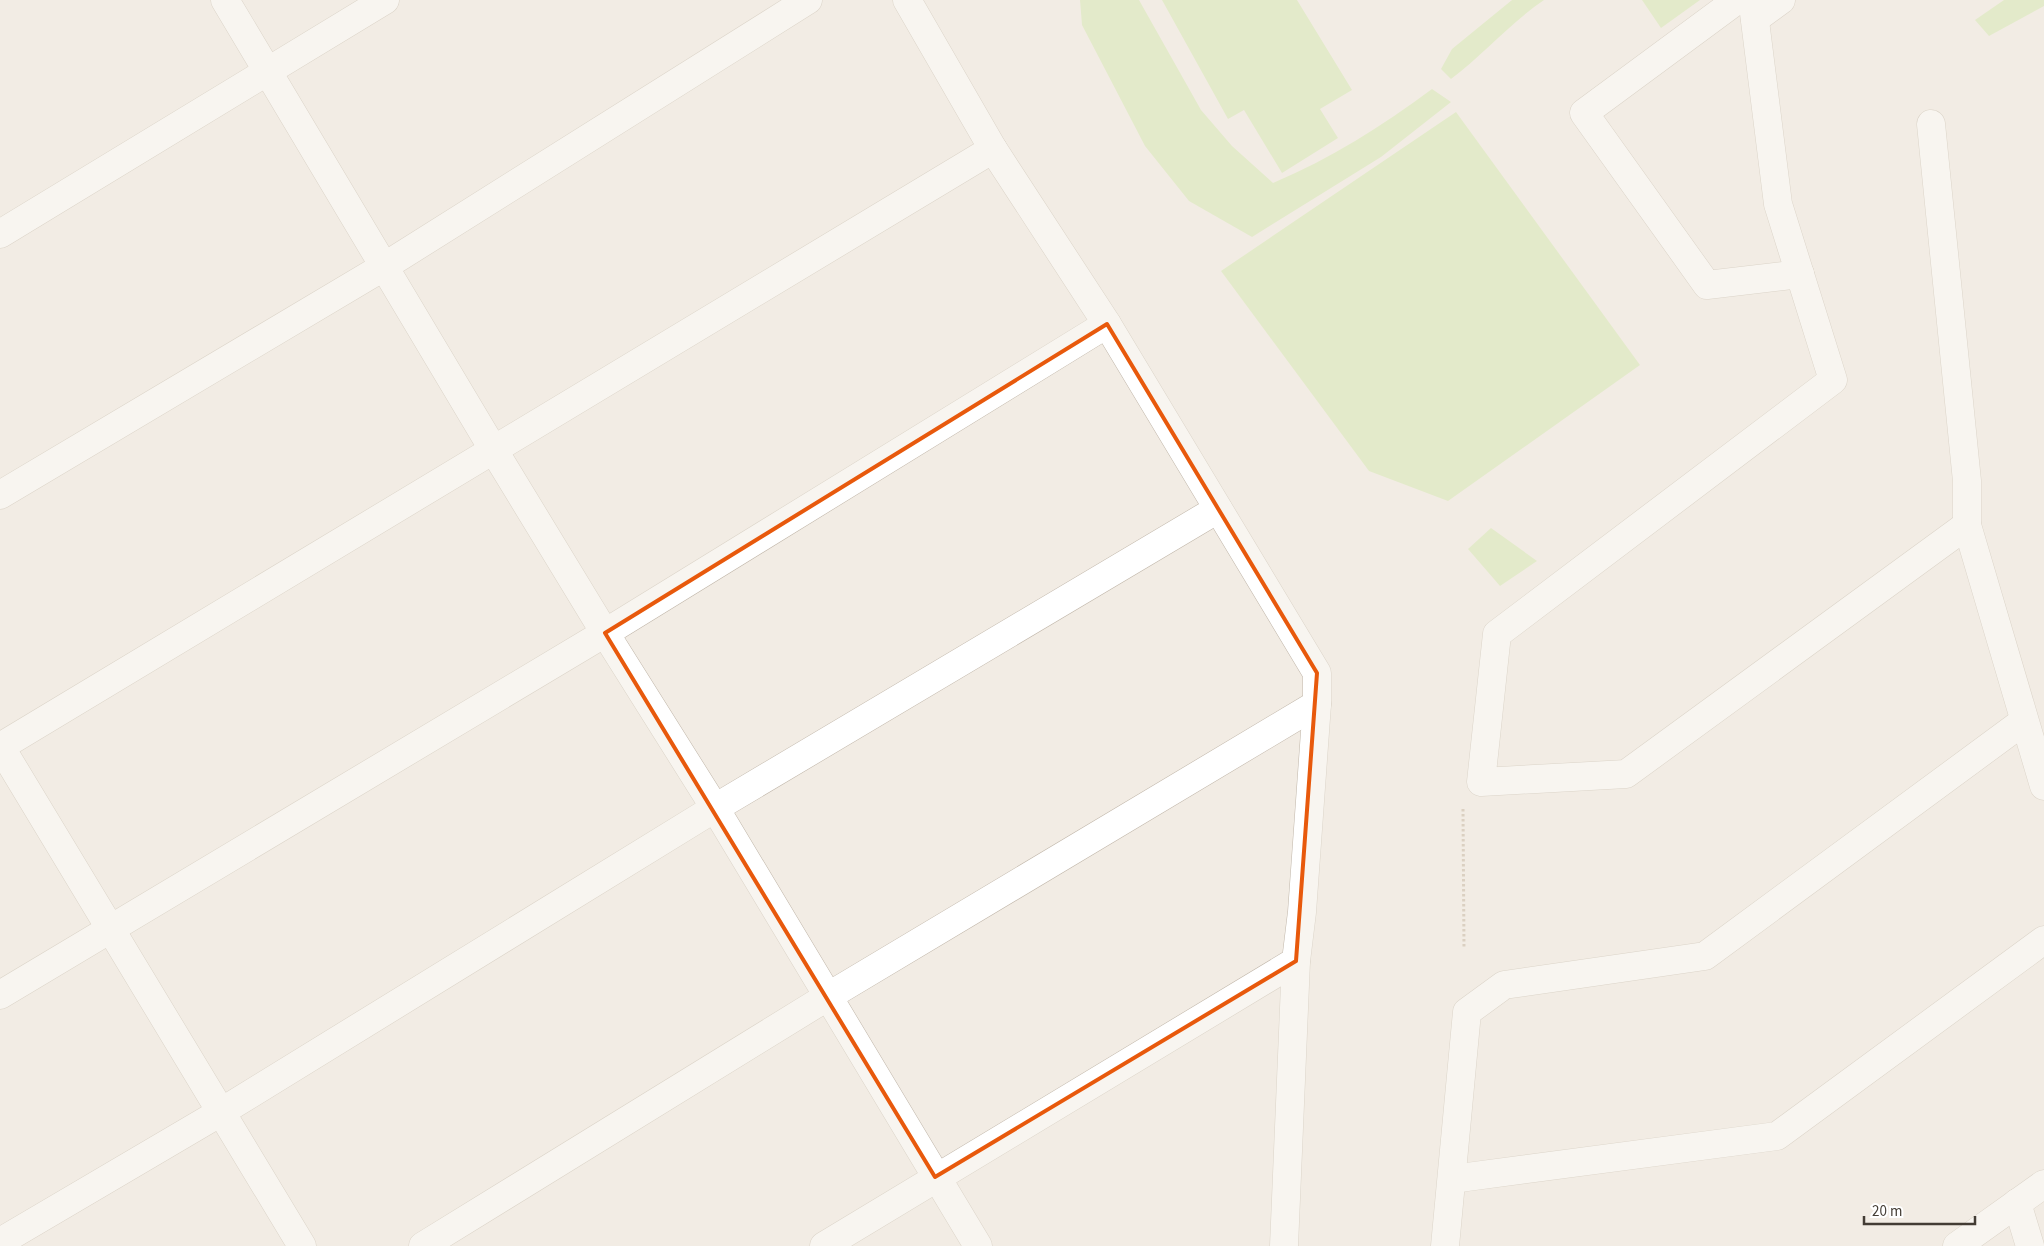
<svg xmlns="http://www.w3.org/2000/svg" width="2044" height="1246" font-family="'Source Sans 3',sans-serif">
  <rect width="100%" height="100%" fill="#f2ece4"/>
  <g fill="#d1e6ac">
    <path d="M1080,0H1139L1201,110L1232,146L1273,183C1330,159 1382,126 1432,89L1451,102L1381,157L1252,237L1189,201L1145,146L1082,25Z"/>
    <polygon points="1162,0 1297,0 1352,90 1320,109 1338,138 1282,173 1244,110 1228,119"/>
    <path d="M1512,0H1544C1510,23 1484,54 1451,79L1441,69L1452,49Z"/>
    <polygon points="1642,0 1700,0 1661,28"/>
    <polygon points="2004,0 2044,0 2044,6 1989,36 1975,20"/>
    <polygon points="1456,112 1640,365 1448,501 1369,471 1221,271"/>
    <polygon points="1491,528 1537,561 1500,586 1468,549"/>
  </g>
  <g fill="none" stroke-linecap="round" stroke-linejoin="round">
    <g stroke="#c0b6a9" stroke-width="29">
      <g id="street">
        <polyline points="225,0 493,449 605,633 715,808 978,1246"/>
        <polyline points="907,0 993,149 1107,324 1317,673 1317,704 1302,912 1296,961 1284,1246"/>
        <polyline points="1737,0 1584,113 1707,285 1800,274"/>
        <polyline points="1750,0 1753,5 1778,204 1833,380 1497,634 1481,782 1626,774 1967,525"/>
        <polyline points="1755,19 1781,0"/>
        <polyline points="1931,124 1967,481 1967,525 2044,786"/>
        <polyline points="0,234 385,0"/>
        <polyline points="0,495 385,266 808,0"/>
        <polyline points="0,746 302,1246"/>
        <polyline points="0,747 993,149"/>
        <polyline points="0,995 605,633 1107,324"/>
        <polyline points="1452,1179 1777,1136 2044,940"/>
        <polyline points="2017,1203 2030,1246"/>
        <polyline points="0,1242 221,1112 715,808 1218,509"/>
        <polyline points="423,1246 827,997 1317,704"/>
        <polyline points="824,1246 1296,961"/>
        <polyline points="1445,1246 1467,1012 1504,985 1705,956 2024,721"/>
        <polyline points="1957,1246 2044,1184"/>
      </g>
    </g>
    <polyline stroke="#bead98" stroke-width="3" stroke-dasharray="2.5 2.5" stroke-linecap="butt" points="1463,809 1464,949"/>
    <use href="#street" stroke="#fff" stroke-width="28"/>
  </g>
  <path d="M0 0H2044V1246H0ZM1107,324L1317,673L1296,961L935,1177L605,633Z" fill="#f2ece4" fill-opacity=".55" fill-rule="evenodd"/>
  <path fill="none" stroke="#e8590c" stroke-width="4" stroke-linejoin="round" d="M1107,324L1317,673L1296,961L935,1177L605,633Z"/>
  <path d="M1864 1216v8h111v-8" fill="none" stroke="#433c34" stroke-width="2.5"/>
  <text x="1872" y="1216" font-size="15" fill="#433c34" stroke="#ffffff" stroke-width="4" paint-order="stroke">20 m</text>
</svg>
